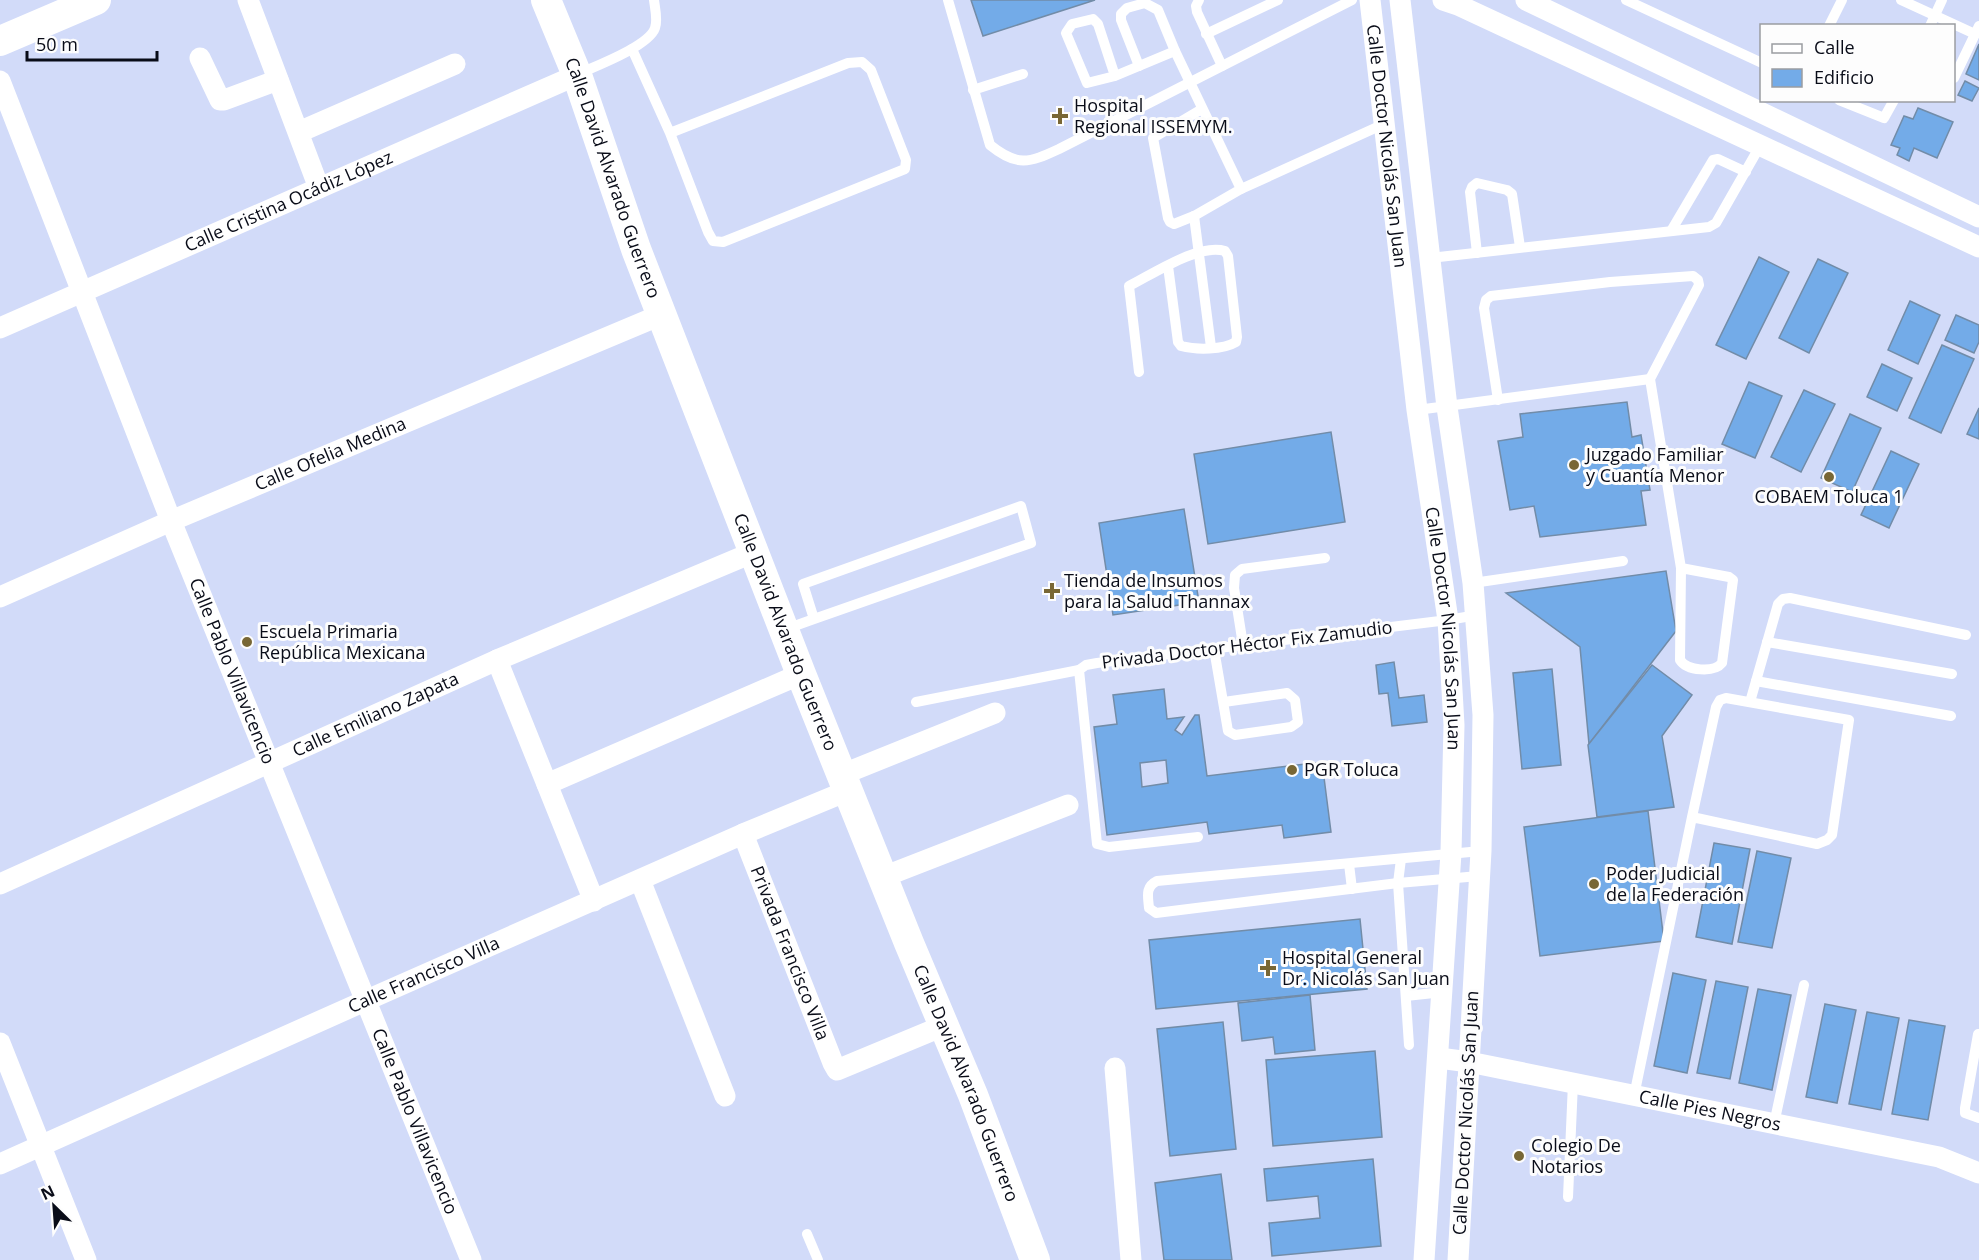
<svg xmlns="http://www.w3.org/2000/svg" width="1979" height="1260" font-family="'Open Sans',sans-serif">
  <rect width="100%" height="100%" fill="#d2dbf9"/>
  <g fill="#73abe8" stroke="#728ca8" stroke-width="1.5" fill-rule="evenodd">
    <polygon points="971,0 1095,0 983,36"/>
    <polygon points="1979,44 1979,80 1966,74"/>
    <polygon points="1965,81 1979,88 1972,101 1958,95"/>
    <polygon points="1918,108 1953,122 1937,158 1914,148 1909,161 1897,155 1900,148 1891,145 1904,116 1913,119"/>
    <polygon points="1759,257 1789,272 1746,359 1716,345"/>
    <polygon points="1818,259 1848,273 1809,353 1779,338"/>
    <polygon points="1910,301 1940,315 1918,364 1888,350"/>
    <polygon points="1956,315 1979,325 1979,342 1974,353 1945,340"/>
    <polygon points="1942,345 1974,359 1941,433 1909,418"/>
    <polygon points="1882,364 1912,378 1897,411 1867,397"/>
    <polygon points="1749,382 1782,396 1755,458 1722,444"/>
    <polygon points="1804,390 1835,404 1801,472 1771,457"/>
    <polygon points="1627,402 1632,437 1641,435 1650,490 1641,491 1646,525 1540,537 1534,506 1510,510 1498,441 1523,437 1520,414"/>
    <polygon points="1979,408 1979,439 1967,434"/>
    <polygon points="1850,414 1881,428 1852,492 1821,478"/>
    <polygon points="1331,432 1345,522 1208,544 1194,454"/>
    <polygon points="1891,451 1919,464 1889,528 1861,515"/>
    <polygon points="1184,509 1199,602 1113,615 1099,523"/>
    <polygon points="1666,571 1676,631 1589,744 1580,647 1506,593"/>
    <polygon points="1394,662 1399,698 1424,695 1427,722 1392,726 1388,693 1379,694 1376,665"/>
    <polygon points="1652,665 1692,695 1662,736 1674,807 1597,817 1588,745"/>
    <polygon points="1552,669 1561,765 1522,769 1513,673"/>
    <path d="M1164,689L1167,719L1184,717L1175,730L1182,735L1195,715H1199L1207,776L1322,762L1331,832L1284,838L1282,825L1209,834L1207,822L1107,835L1094,727L1117,724L1113,695ZM1166,760L1168,783L1142,787L1140,763Z"/>
    <polygon points="1648,811 1664,941 1540,956 1524,827"/>
    <polygon points="1714,843 1750,849 1732,944 1696,937"/>
    <polygon points="1757,851 1791,858 1772,948 1738,942"/>
    <polygon points="1360,919 1367,989 1156,1009 1149,940"/>
    <polygon points="1673,973 1706,980 1687,1073 1654,1066"/>
    <polygon points="1716,981 1748,987 1730,1079 1697,1073"/>
    <polygon points="1758,989 1791,995 1772,1090 1739,1083"/>
    <polygon points="1310,995 1315,1050 1275,1054 1273,1037 1242,1041 1238,1003"/>
    <polygon points="1825,1004 1856,1010 1837,1103 1806,1097"/>
    <polygon points="1867,1012 1899,1018 1881,1110 1849,1104"/>
    <polygon points="1909,1020 1945,1026 1928,1120 1892,1114"/>
    <polygon points="1223,1022 1236,1149 1170,1156 1157,1029"/>
    <polygon points="1375,1051 1382,1137 1273,1146 1266,1060"/>
    <polygon points="1373,1159 1381,1246 1272,1256 1269,1223 1320,1218 1318,1196 1267,1201 1264,1169"/>
    <polygon points="1221,1174 1232,1260 1164,1260 1155,1183"/>
  </g>
  <g fill="none" stroke-linecap="round" stroke-linejoin="round">
    <g stroke="#fff" stroke-width="10">
      <path d="M948,0L990,145C1017,167 1029,163 1059,149L1352,0"/>
      <polyline points="1199,0 1196,6 1197,12 1222,66"/>
      <polyline points="1626,0 1762,63"/>
      <polyline points="1901,0 1975,34"/>
      <polyline points="1829,26 1842,0"/>
      <polyline points="1930,26 1942,0"/>
      <polyline points="1206,34 1278,0"/>
      <polyline points="632,49 670,133 708,232 713,241 723,242 905,169 906,160 871,70 862,62 848,63 670,133"/>
      <polyline points="1139,66 1121,20 1121,14 1127,8 1145,3 1158,10 1175,51 1241,189 1194,216 1174,224 1170,222 1168,218 1153,138 1202,109"/>
      <path d="M578,74C596,66 649,46 655,28C658,20 655,9 654,0"/>
      <polyline points="1115,76 1098,24 1093,19 1072,24 1066,33 1087,83 1115,76 1175,51"/>
      <polyline points="1954,78 1979,26"/>
      <polyline points="973,90 1023,74"/>
      <polyline points="1839,100 1884,118 1894,100"/>
      <polyline points="1241,189 1384,124"/>
      <polyline points="1194,216 1211,347"/>
      <polyline points="1671,231 1713,160 1718,159 1746,172"/>
      <polyline points="1477,253 1470,192 1472,187 1477,183 1507,190 1512,194 1520,247"/>
      <polyline points="1430,258 1709,227 1716,223 1760,146"/>
      <path d="M1139,372L1129,286C1153,274 1199,243 1225,251L1228,256L1237,337L1236,342C1223,350 1196,350 1181,346L1178,342L1168,266"/>
      <path d="M1498,400L1484,308L1486,300L1491,296L1610,282L1693,276L1698,280L1699,285L1650,379L1681,568L1680,660C1687,671 1714,673 1722,663L1733,580L1729,577L1681,568"/>
      <polyline points="1417,410 1650,379"/>
      <polyline points="1473,583 1623,561"/>
      <polyline points="786,629 814,619 1031,543 1021,506 803,584 814,619"/>
      <polyline points="1767,642 1952,674"/>
      <polyline points="1243,645 1234,588 1235,575 1242,569 1325,558"/>
      <polyline points="1214,649 1228,731 1235,735 1291,727 1298,722 1295,700 1287,693 1224,702"/>
      <polyline points="1756,681 1951,716"/>
      <polyline points="916,702 1079,670"/>
      <polyline points="1750,702 1778,604 1783,599 1790,598 1966,635"/>
      <polyline points="1198,837 1109,847 1097,844 1079,670 1086,665 1097,663 1448,620 1477,615"/>
      <polyline points="1401,859 1398,883 1409,1045"/>
      <polyline points="1349,864 1352,889"/>
      <path d="M1479,876L1398,883L1156,913L1149,908C1148,896 1145,887 1157,881L1481,851"/>
      <polyline points="1406,996 1443,992"/>
      <polyline points="1978,1034 1965,1108 1965,1113 1979,1118"/>
      <polyline points="1634,1096 1692,817 1716,707 1720,700 1726,698 1849,720 1832,835 1827,840 1817,844 1692,817"/>
      <polyline points="1774,1124 1804,985"/>
      <polyline points="1568,1197 1573,1083"/>
      <polyline points="807,1234 818,1260"/>
    </g>
    <g stroke="#fff" stroke-width="21">
      <polyline points="248,0 319,188"/>
      <path id="s1" d="M1370,0L1417,410L1448,620L1454,725L1451,853L1424,1260"/>
      <polyline points="1400,0 1447,407 1473,583 1483,715 1481,851 1458,1260"/>
      <polyline points="1443,0 1458,5 1979,247"/>
      <polyline points="1526,0 1979,217"/>
      <polyline points="200,58 220,100 224,100 278,80"/>
      <path id="s2" d="M0,81L171,521L471,1260"/>
      <polyline points="299,132 455,64"/>
      <path id="s3" d="M0,328L577,75"/>
      <path id="s4" d="M0,597L171,521L663,314"/>
      <polyline points="497,660 594,901"/>
      <polyline points="841,775 995,713"/>
      <polyline points="547,784 801,674"/>
      <path id="s5" d="M743,834L833,1063L837,1070L943,1026"/>
      <polyline points="883,877 1068,805"/>
      <polyline points="640,880 725,1096"/>
      <path id="s6" d="M0,884L497,660L754,552"/>
      <polyline points="0,1043 86,1260"/>
      <path id="s7" d="M1439,1058L1469,1062L1939,1157L1979,1173"/>
      <polyline points="1115,1068 1131,1260"/>
      <path id="s8" d="M0,1164L367,1000L743,834L847,791"/>
    </g>
    <g stroke="#fff" stroke-width="30">
      <path id="s9" d="M546,0L577,75L636,249L801,674L909,943L973,1095L1035,1260"/>
      <polyline points="0,41 96,0"/>
    </g>
  </g>
  <g fill="#786735" stroke="#fdfdfd" stroke-width="2">
    <path d="M1057 107h6v6h6v6h-6v6h-6v-6h-6v-6h6z"/>
    <circle cx="1574" cy="465" r="6"/>
    <circle cx="1829" cy="477" r="6"/>
    <path d="M1049 582h6v6h6v6h-6v6h-6v-6h-6v-6h6z"/>
    <circle cx="247" cy="642" r="6"/>
    <circle cx="1292" cy="770" r="6"/>
    <circle cx="1594" cy="884" r="6"/>
    <path d="M1265 959h6v6h6v6h-6v6h-6v-6h-6v-6h6z"/>
    <circle cx="1519" cy="1156" r="6"/>
  </g>
  <g text-anchor="middle" stroke-width="6" stroke-linejoin="round" paint-order="stroke">
    <g font-size="18" fill="#090c18" stroke="#fdfdfd" text-anchor="start">
      <text x="1074" y="112">Hospital<tspan x="1074" dy="21">Regional ISSEMYM.</tspan></text>
      <text x="1586" y="461">Juzgado Familiar<tspan x="1586" dy="21">y Cuantía Menor</tspan></text>
      <text x="1829" y="503" text-anchor="middle">COBAEM Toluca 1</text>
      <text x="1064" y="587">Tienda de Insumos<tspan x="1064" dy="21">para la Salud Thannax</tspan></text>
      <text x="259" y="638">Escuela Primaria<tspan x="259" dy="21">República Mexicana</tspan></text>
      <text x="1304" y="776">PGR Toluca</text>
      <text x="1606" y="880">Poder Judicial<tspan x="1606" dy="21">de la Federación</tspan></text>
      <text x="1282" y="964">Hospital General<tspan x="1282" dy="21">Dr. Nicolás San Juan</tspan></text>
      <text x="1531" y="1152">Colegio De<tspan x="1531" dy="21">Notarios</tspan></text>
    </g>
    <g font-size="18" fill="#090c18" stroke="#fdfdfd">
      <text dy="6" stroke="none"><textPath href="#s1" startOffset="147">Calle Doctor Nicolás San Juan</textPath></text>
      <text dy="6" stroke="none"><textPath href="#s9" startOffset="190">Calle David Alvarado Guerrero</textPath></text>
      <text dy="6" stroke="none"><textPath href="#s3" startOffset="315">Calle Cristina Ocádiz López</textPath></text>
      <text dy="6" stroke="none"><textPath href="#s4" startOffset="360">Calle Ofelia Medina</textPath></text>
      <text dy="6" stroke="none"><textPath href="#s1" startOffset="633">Calle Doctor Nicolás San Juan</textPath></text>
      <text dy="6" stroke="none"><textPath href="#s9" startOffset="676">Calle David Alvarado Guerrero</textPath></text>
      <text transform="translate(1247 645) rotate(-7)" y="6">Privada Doctor Héctor Fix Zamudio</text>
      <text dy="6" stroke="none"><textPath href="#s2" startOffset="634">Calle Pablo Villavicencio</textPath></text>
      <text dy="6" stroke="none"><textPath href="#s6" startOffset="412">Calle Emiliano Zapata</textPath></text>
      <text dy="6" stroke="none"><textPath href="#s5" startOffset="128">Privada Francisco Villa</textPath></text>
      <text dy="6" stroke="none"><textPath href="#s8" startOffset="464">Calle Francisco Villa</textPath></text>
      <text dy="6" stroke="none"><textPath href="#s9" startOffset="1162">Calle David Alvarado Guerrero</textPath></text>
      <text dy="6" stroke="none"><textPath href="#s7" startOffset="276">Calle Pies Negros</textPath></text>
      <text transform="translate(1466 1113) rotate(-87)" y="6">Calle Doctor Nicolás San Juan</text>
      <text dy="6" stroke="none"><textPath href="#s2" startOffset="1120">Calle Pablo Villavicencio</textPath></text>
    </g>
  </g>
  <rect x="1760" y="24" width="195" height="78" fill="#fdfdfd" stroke="#9b9da1" stroke-width="1.5"/>
  <rect x="1772" y="44" width="30" height="9" fill="#ffffff" stroke="#9b9da1" stroke-width="1.5"/>
  <text x="1814" y="54" font-size="18" fill="#090c18">Calle</text>
  <rect x="1772" y="69" width="30" height="18" fill="#73abe8" stroke="#9b9da1" stroke-width="1.5"/>
  <text x="1814" y="84" font-size="18" fill="#090c18">Edificio</text>
  <g transform="translate(54 1206) rotate(335)" stroke="#fdfdfd" stroke-width="4.5" paint-order="stroke">
  <path d="M0-4.5L10 22L0 15L-10 22Z" fill="#090c18"/>
  <text y="-9" font-size="16" font-weight="bold" text-anchor="middle" fill="#090c18">N</text>
  </g>
  <path d="M27 51v9h130v-9" fill="none" stroke="#090c18" stroke-width="3"/>
  <text x="36" y="51" font-size="18" fill="#090c18" stroke="#fdfdfd" stroke-width="4.5" paint-order="stroke">50 m</text>
</svg>
